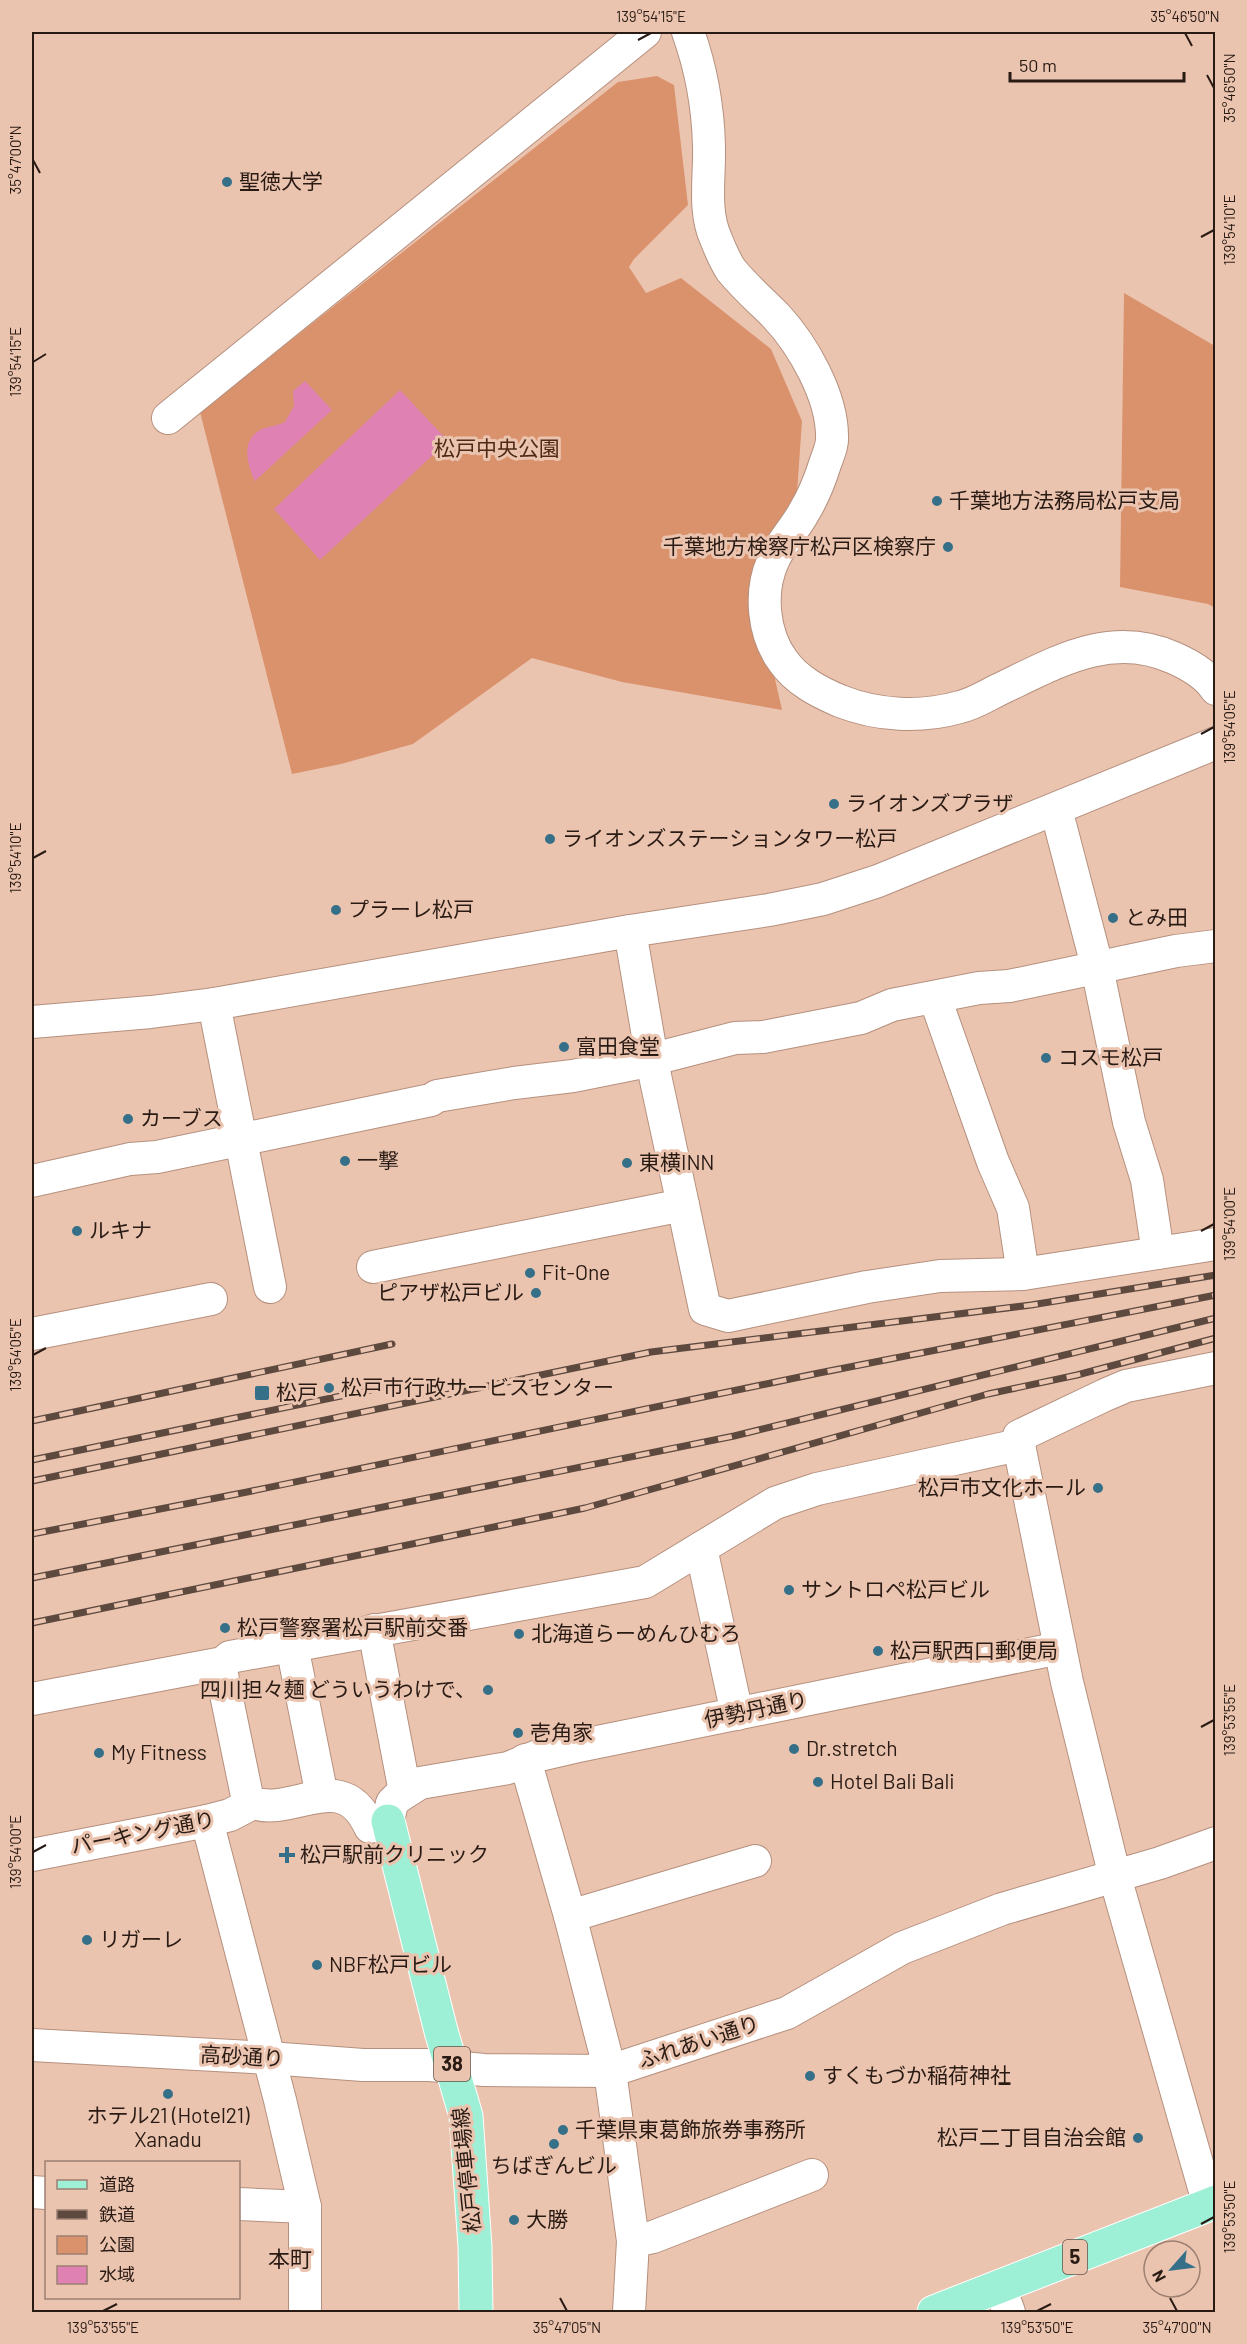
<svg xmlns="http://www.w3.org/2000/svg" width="1247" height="2344" font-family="Barlow,'Noto Sans JP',sans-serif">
  <rect width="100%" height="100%" fill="#ebc4b0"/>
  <g fill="#da926d">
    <polygon points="657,76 674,85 688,205 634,259 629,267 646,293 681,278 771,349 802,421 796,507 757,600 782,710 622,682 532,658 413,744 341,764 292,774 200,412 618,82"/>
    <polygon points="1124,293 1215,346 1215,608 1208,604 1120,587"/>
  </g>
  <g fill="#e081b3">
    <path d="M305,381L332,410L255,481C247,465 240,439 262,429C269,426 278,426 285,422L294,406L293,391Z"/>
    <polygon points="400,390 448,441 320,560 274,509"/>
  </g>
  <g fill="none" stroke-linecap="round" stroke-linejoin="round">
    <g stroke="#b5907e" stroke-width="34">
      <g id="minor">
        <path d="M688,32C701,68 708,108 709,146C710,176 703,211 716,239C720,249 725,261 731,270C745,287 761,301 776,316C803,345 832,396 832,436C833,445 828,455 825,464C820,480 813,497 804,512C795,529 781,542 773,561C759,592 763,634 783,661C797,681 819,692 840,701C878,716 921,718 960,707C973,704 986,696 998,690C1055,663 1110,629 1174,658C1190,665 1206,674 1216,689"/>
        <polyline points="168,418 645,32"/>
        <polyline points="1056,809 1095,958 1129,1122 1147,1180 1158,1253"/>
        <polyline points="630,931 654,1071 683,1205"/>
        <polyline points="935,998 993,1162 1013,1208 1023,1274"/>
        <polyline points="214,1004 270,1287"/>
        <polyline points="32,1022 151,1012 214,1004 630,931 769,910 823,899 878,881 1216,743"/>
        <polyline points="32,1181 130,1159 157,1157 431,1100 437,1096 514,1083 573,1076 638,1063 735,1038 763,1037 861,1018 892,1005 979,988 1009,986 1176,951 1216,946"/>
        <polyline points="373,1267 683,1205 705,1309 728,1316 867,1287 940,1276 1023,1274 1216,1244"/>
        <polyline points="32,1334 211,1299"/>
        <polyline points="701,1548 737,1714"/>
        <polyline points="374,1630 405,1792"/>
        <polyline points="292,1646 322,1796"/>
        <path d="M223,1663L221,1670L247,1796L253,1803C295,1817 342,1765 370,1827"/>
        <polyline points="32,1699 223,1663 230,1657 645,1582 775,1503 817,1489 1019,1445"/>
        <polyline points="207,1821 280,2100 305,2207 305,2312"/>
        <polyline points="388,1821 392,1803 398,1797 420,1783 508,1768 540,1755 583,1745 1060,1648"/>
        <polyline points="32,1855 207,1821 230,1815 253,1803"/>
        <polyline points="570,1916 755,1861"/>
        <polyline points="32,2045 269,2058 363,2065 430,2065 484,2070 610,2071 570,1916 525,1760"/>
        <polyline points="32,2192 46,2193"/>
        <polyline points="238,2204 305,2207"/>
        <polyline points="1209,2205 1115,1877 1067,1682 1019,1445 1019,1436 1105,1395 1126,1386 1216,1368"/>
        <polyline points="633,2241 653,2237 812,2175"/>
        <polyline points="1000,2288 1009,2312"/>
        <polyline points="629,2312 633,2241 610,2071 787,2013 902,1948 1002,1909 1160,1863 1216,1843"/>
      </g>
    </g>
    <g stroke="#fff" stroke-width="35">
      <g id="major">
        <polyline points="388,1821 441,2031 466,2116 475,2247 476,2312"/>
        <polyline points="934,2312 1216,2202"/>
      </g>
    </g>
    <use href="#minor" stroke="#fff" stroke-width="32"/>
    <use href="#major" stroke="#9df0d5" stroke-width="33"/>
    <g stroke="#5e493f" stroke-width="7">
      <g id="rail">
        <polyline points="32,1421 392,1344"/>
        <polyline points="32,1460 399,1384"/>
        <polyline points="32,1481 651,1352 1031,1305 1216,1275"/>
        <polyline points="32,1534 247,1492 819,1373 1216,1295"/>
        <polyline points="32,1578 734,1436 1216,1318"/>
        <polyline points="32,1623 585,1508 988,1394 1077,1375 1216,1338"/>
      </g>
    </g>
    <use href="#rail" stroke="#ebc4b0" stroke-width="4.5" stroke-dasharray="14" stroke-linecap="butt"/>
  </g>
  <path fill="none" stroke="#291b14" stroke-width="2" d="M1185,33L1192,46M638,40L651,33M1207,75L1214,88M33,160L40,173M1201,237L1214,230M33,362L46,354M1201,734L1214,727M33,858L46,851M1201,1231L1214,1224M33,1355L46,1348M1201,1727L1214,1720M33,1852L46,1845M1201,2224L1214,2217M560,2298L567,2311M1170,2298L1177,2311M103,2311L117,2304M1037,2311L1051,2304"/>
  <g fill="#367088" stroke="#ebc4b0" stroke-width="2">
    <circle cx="227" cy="182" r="6"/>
    <circle cx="937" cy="501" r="6"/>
    <circle cx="948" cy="547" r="6"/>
    <circle cx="834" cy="804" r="6"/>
    <circle cx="550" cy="839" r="6"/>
    <circle cx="336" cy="910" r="6"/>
    <circle cx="1113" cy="918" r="6"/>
    <circle cx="564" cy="1047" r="6"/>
    <circle cx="1046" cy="1058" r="6"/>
    <circle cx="128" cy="1119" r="6"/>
    <circle cx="345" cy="1161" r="6"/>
    <circle cx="627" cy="1163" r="6"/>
    <circle cx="77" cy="1231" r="6"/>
    <circle cx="530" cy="1273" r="6"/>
    <circle cx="536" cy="1293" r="6"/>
    <circle cx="329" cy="1388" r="6"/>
    <rect x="254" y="1385" width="16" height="16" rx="3"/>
    <circle cx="1098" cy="1488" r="6"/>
    <circle cx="789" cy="1590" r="6"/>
    <circle cx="225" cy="1628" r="6"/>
    <circle cx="519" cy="1634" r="6"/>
    <circle cx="878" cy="1651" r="6"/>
    <circle cx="488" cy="1690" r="6"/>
    <circle cx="518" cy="1733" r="6"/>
    <circle cx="794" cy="1749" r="6"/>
    <circle cx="99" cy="1753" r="6"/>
    <circle cx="818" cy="1782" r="6"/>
    <path d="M284 1846h6v6h6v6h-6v6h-6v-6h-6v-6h6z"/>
    <circle cx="87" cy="1940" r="6"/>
    <circle cx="317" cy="1965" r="6"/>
    <circle cx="810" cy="2076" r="6"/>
    <circle cx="168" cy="2094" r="6"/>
    <circle cx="563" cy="2130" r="6"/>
    <circle cx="1138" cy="2138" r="6"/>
    <circle cx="554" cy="2144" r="6"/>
    <circle cx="514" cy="2220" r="6"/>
  </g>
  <g text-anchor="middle" stroke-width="6" stroke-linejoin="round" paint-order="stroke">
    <g fill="#ebc4b0" stroke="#634e43" stroke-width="1.5">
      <rect x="434" y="2047" width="36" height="34" rx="4.5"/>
      <rect x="1063" y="2240" width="24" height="34" rx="4.5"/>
    </g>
    <g font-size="20" font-weight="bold" fill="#291b14">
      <text x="452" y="2071">38</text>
      <text x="1075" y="2264">5</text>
    </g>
    <g font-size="21" fill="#291b14" stroke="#ebc4b0" text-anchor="start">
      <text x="239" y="189">聖徳大学</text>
      <text x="949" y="508">千葉地方法務局松戸支局</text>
      <text x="936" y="554" text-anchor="end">千葉地方検察庁松戸区検察庁</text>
      <text x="846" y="811">ライオンズプラザ</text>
      <text x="562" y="846">ライオンズステーションタワー松戸</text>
      <text x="348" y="917">プラーレ松戸</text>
      <text x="1125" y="925">とみ田</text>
      <text x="576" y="1054">富田食堂</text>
      <text x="1058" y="1065">コスモ松戸</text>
      <text x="140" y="1126">カーブス</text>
      <text x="357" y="1168">一撃</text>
      <text x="639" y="1170">東横INN</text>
      <text x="89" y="1238">ルキナ</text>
      <text x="542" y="1280">Fit-One</text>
      <text x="524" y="1300" text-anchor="end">ピアザ松戸ビル</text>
      <text x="341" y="1395">松戸市行政サービスセンター</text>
      <text x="276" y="1400">松戸</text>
      <text x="1086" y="1495" text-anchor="end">松戸市文化ホール</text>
      <text x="801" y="1597">サントロペ松戸ビル</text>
      <text x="237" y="1635">松戸警察署松戸駅前交番</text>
      <text x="531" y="1641">北海道らーめんひむろ</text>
      <text x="890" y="1658">松戸駅西口郵便局</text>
      <text x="476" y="1697" text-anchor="end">四川担々麺 どういうわけで、</text>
      <text x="530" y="1740">壱角家</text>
      <text x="806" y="1756">Dr.stretch</text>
      <text x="111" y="1760">My Fitness</text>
      <text x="830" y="1789">Hotel Bali Bali</text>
      <text x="300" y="1862">松戸駅前クリニック</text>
      <text x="99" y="1947">リガーレ</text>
      <text x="329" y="1972">NBF松戸ビル</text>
      <text x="822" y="2083">すくもづか稲荷神社</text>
      <text x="168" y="2123" text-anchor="middle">ホテル21 (Hotel21)<tspan x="168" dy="24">Xanadu</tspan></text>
      <text x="575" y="2137">千葉県東葛飾旅券事務所</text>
      <text x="1126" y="2145" text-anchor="end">松戸二丁目自治会館</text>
      <text x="554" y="2173" text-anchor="middle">ちばぎんビル</text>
      <text x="526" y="2227">大勝</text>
    </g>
    <g font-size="21" fill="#4e2914" stroke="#ebc4b0">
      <text x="497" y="456">松戸中央公園</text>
    </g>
    <g font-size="21" fill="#291b14" stroke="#ebc4b0">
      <text transform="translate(756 1710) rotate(-12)" y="7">伊勢丹通り</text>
      <text transform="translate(143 1833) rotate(-11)" y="7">パーキング通り</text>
      <text transform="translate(699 2042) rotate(-18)" y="7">ふれあい通り</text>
      <text transform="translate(242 2057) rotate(3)" y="7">高砂通り</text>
      <text transform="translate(467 2170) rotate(-96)" y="7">松戸停車場線</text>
    </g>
    <g font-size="22" fill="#291b14" stroke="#ebc4b0">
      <text x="290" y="2267">本町</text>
    </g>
  </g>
  <rect width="1247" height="2344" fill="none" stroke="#ebc4b0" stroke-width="66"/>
  <rect x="45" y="2161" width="195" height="138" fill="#ebc4b0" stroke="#9d8072" stroke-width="1.5"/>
  <rect x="57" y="2180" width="30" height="9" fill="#9df0d5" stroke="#9d8072" stroke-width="1.5"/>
  <text x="99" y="2191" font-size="18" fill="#291b14">道路</text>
  <rect x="57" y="2210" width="30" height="9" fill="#5e493f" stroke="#9d8072" stroke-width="1.5"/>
  <text x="99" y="2221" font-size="18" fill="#291b14">鉄道</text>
  <rect x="57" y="2236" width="30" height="18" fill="#da926d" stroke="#9d8072" stroke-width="1.5"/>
  <text x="99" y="2251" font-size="18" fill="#291b14">公園</text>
  <rect x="57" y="2266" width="30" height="18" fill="#e081b3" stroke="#9d8072" stroke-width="1.5"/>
  <text x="99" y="2281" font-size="18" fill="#291b14">水域</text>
  <g transform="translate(1172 2269) rotate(242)"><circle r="28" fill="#ebc4b0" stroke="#9d8072" stroke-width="1.5"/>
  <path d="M0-4.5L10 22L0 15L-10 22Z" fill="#367088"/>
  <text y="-9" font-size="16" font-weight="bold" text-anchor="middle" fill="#291b14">N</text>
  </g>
  <path d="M1010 72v9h174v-9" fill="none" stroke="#291b14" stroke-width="3"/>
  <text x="1019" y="72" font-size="18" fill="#291b14" stroke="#ebc4b0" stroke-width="4.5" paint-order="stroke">50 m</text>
  <rect x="33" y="33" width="1181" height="2278" fill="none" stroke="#291b14" stroke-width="2"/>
  <g font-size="15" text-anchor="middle" fill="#291b14">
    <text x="651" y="22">139°54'15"E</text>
    <text x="1185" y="22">35°46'50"N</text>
    <text transform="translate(1230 88) rotate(-90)" y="5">35°46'50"N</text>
    <text transform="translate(16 160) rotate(-90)" y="5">35°47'00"N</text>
    <text transform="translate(1230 230) rotate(-90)" y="5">139°54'10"E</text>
    <text transform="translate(16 362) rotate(-90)" y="5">139°54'15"E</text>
    <text transform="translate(1230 727) rotate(-90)" y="5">139°54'05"E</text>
    <text transform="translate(16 858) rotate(-90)" y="5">139°54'10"E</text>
    <text transform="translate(1230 1224) rotate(-90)" y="5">139°54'00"E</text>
    <text transform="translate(16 1355) rotate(-90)" y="5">139°54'05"E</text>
    <text transform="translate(1230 1720) rotate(-90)" y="5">139°53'55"E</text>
    <text transform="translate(16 1852) rotate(-90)" y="5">139°54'00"E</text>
    <text transform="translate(1230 2217) rotate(-90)" y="5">139°53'50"E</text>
    <text x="103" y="2333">139°53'55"E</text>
    <text x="567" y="2333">35°47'05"N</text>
    <text x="1037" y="2333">139°53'50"E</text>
    <text x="1177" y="2333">35°47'00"N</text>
  </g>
</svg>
